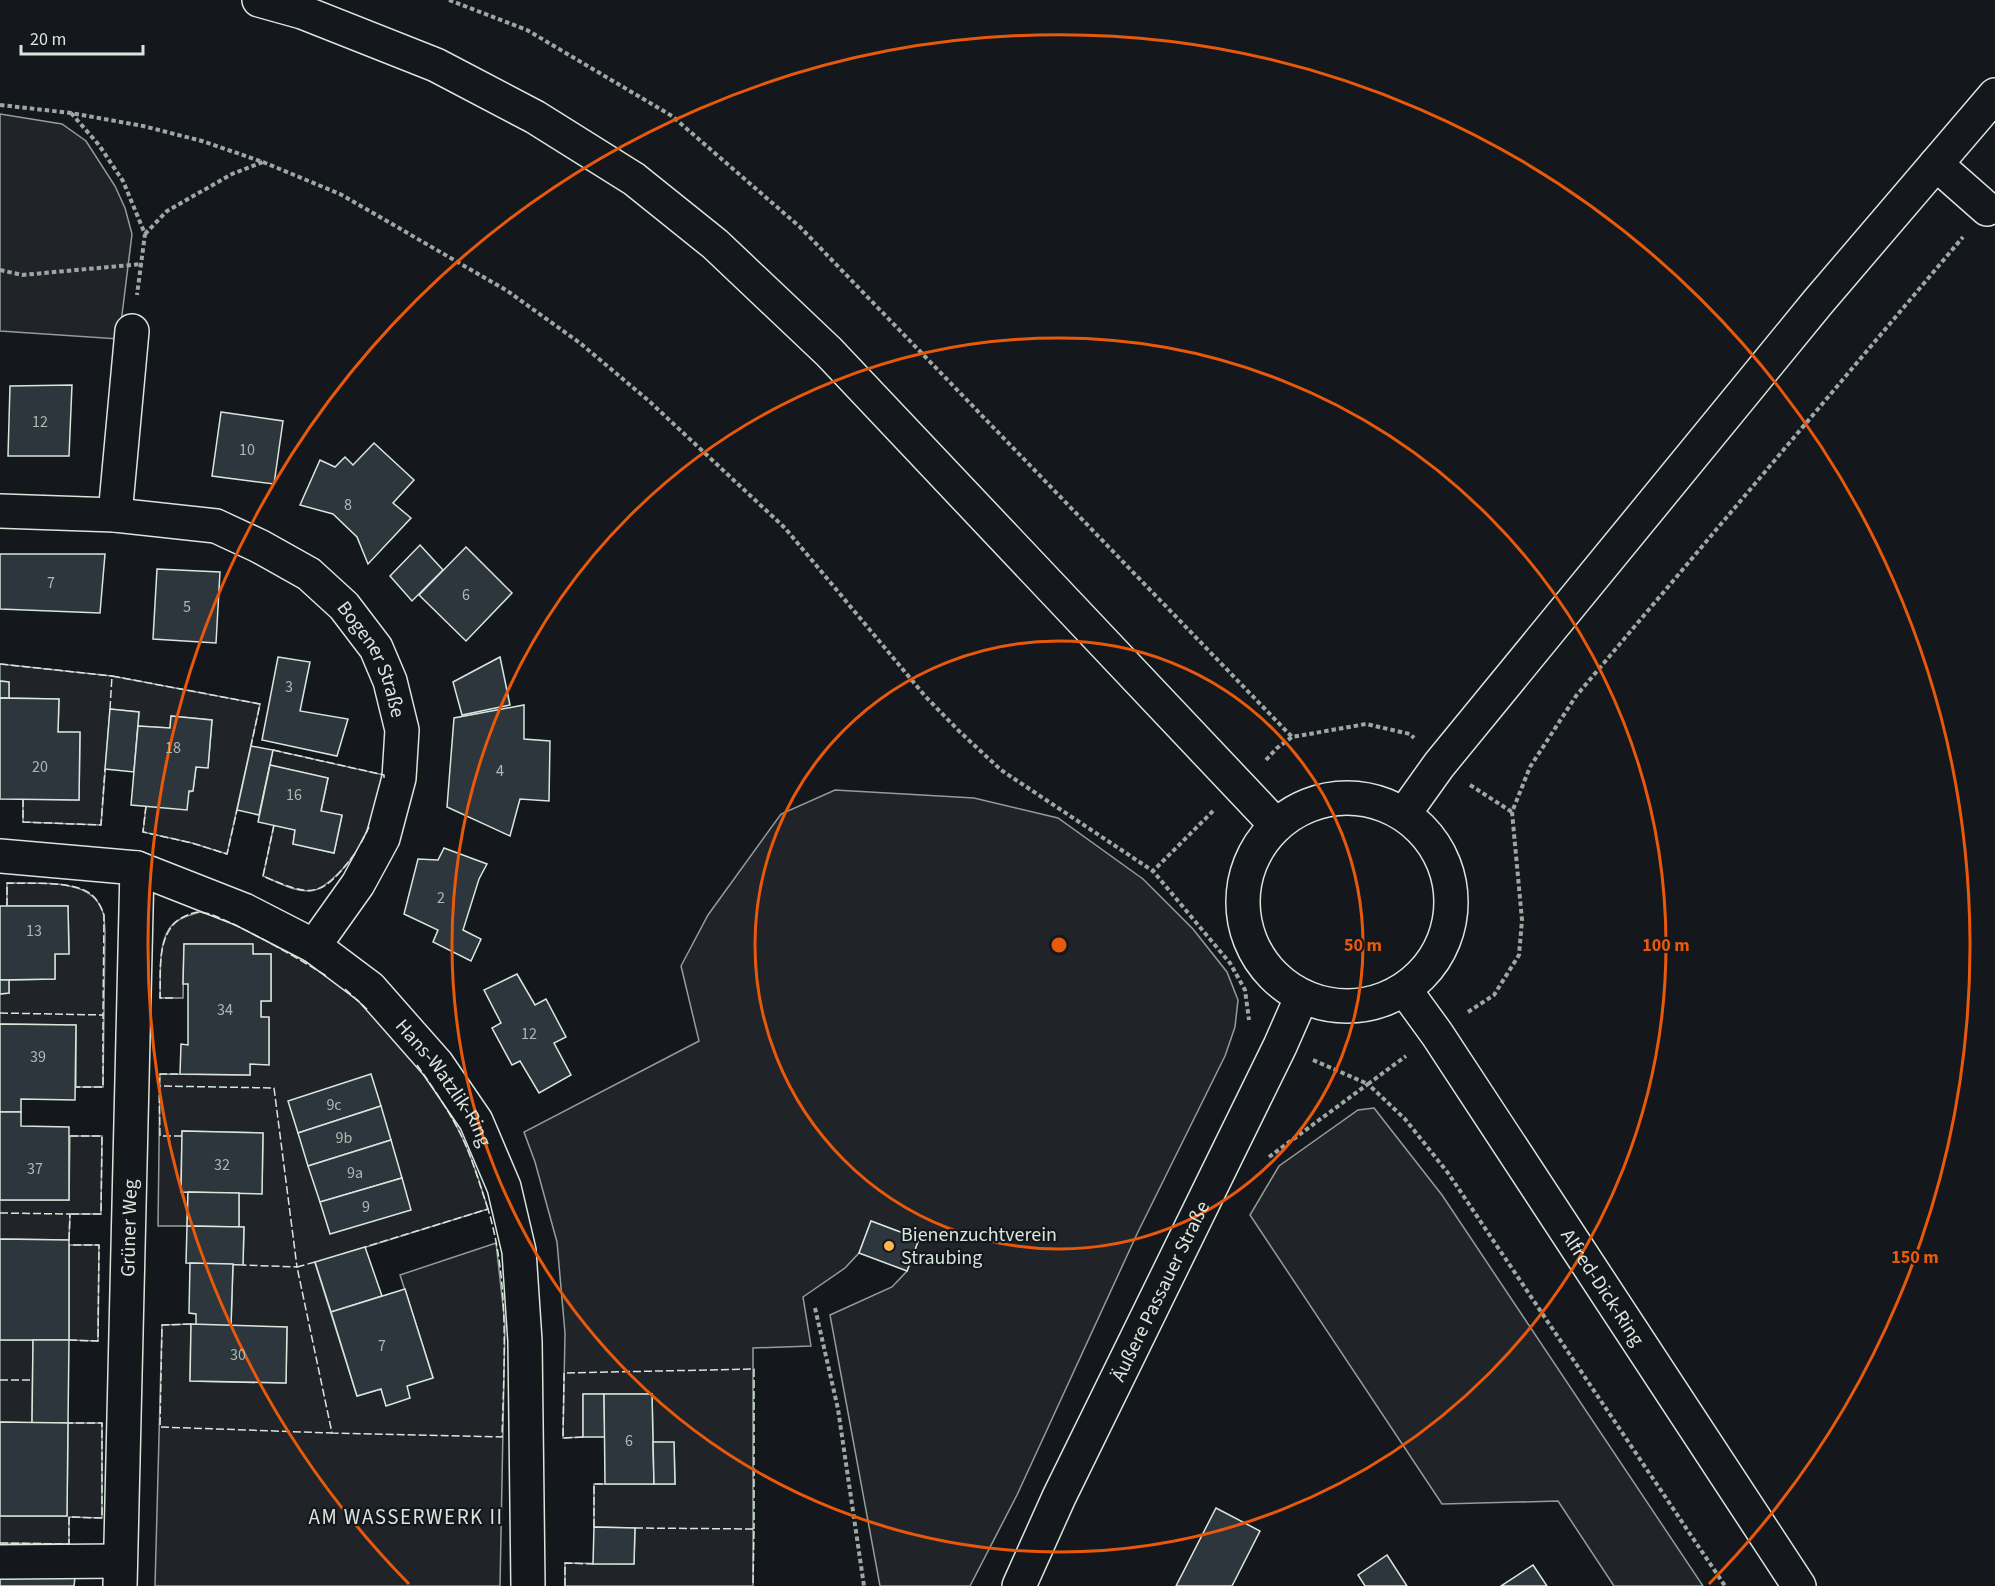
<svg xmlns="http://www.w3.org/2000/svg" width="1995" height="1586" font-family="'Source Sans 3',sans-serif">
  <rect width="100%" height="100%" fill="#14181c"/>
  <g fill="#202428" stroke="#939e99" stroke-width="1.5">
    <polygon points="0,114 62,124 86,141 115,186 125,208 132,234 119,339 0,331"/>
    <polygon points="0,664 112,676 260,704 227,854 192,843 143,832 146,806 193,791 196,767 208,767 212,720 171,716 170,728 138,726 139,712 110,709 101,825 23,822 23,799 79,800 80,733 58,732 59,699 9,698 9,682 0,681"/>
    <path d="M273,750L384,775C374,815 364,853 331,880C325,885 319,890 311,891C294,892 278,882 263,876L274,825L295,830L293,844L334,853L342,816L321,811L328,778L270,765Z"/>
    <polygon points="835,790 974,798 1058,818 1143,879 1193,929 1227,972 1238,1000 1235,1027 1225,1056 1137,1234 1017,1495 970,1586 880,1586 830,1315 892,1287 907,1271 919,1239 871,1221 859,1253 845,1268 803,1297 811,1346 753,1348 753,1586 565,1586 565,1563 634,1564 635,1528 594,1527 594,1484 675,1484 674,1443 653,1442 652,1394 583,1394 583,1437 563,1438 565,1333 557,1242 535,1162 524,1132 699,1041 681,966 708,915 781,814"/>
    <path d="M7,883C34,884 84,878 99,904C105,912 104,921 105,931L103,1087H76V1025L0,1024V994L9,993V980L55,979V954L69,953L68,906H7Z"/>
    <path d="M200,912C225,918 248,931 270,943C292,954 317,967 337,982C386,1020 433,1077 460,1133C472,1157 480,1183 488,1209L315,1263L357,1396L381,1389L386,1405L407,1386L433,1377L400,1275L496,1243L505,1324L500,1586H155L162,1325L191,1324L190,1381L286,1383L287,1327L231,1326L233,1264H243L244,1227H239V1193H262L263,1133L182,1131L181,1191L188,1192L187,1226H158L160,1074L250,1075V1064H269V1018L261,1017V1001H271V954H253L252,944H184L183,998H160C161,977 157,939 173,924C180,917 191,915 200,912Z"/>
    <polygon points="1374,1108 1442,1195 1703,1586 1614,1586 1558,1501 1442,1504 1250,1215 1279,1166 1358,1110"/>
    <polygon points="70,1136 102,1136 101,1214 70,1214 69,1240 0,1239 0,1200 69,1200"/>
    <polygon points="69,1245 99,1245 98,1341 69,1340"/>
    <polygon points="0,1340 33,1340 32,1423 0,1422"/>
    <polygon points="68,1423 102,1423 102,1518 69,1517 69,1544 0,1543 0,1516 67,1516"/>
  </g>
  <g fill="#2c363c" stroke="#d8e6dc" stroke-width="1.5">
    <polygon points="72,385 69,456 8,456 10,386"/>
    <polygon points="221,412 283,421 274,484 212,476"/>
    <polygon points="374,443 414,480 393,503 411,518 368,564 357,537 333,514 300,505 320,460 335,467 345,457 353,465"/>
    <polygon points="420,545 443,570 412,601 390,576"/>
    <polygon points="466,547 512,593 466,641 419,595"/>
    <polygon points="0,554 105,554 100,613 0,609"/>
    <polygon points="157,569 220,572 216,643 153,639"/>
    <polygon points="278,657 310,662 300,711 348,719 337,756 262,740"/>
    <polygon points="500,657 510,705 462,715 453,682"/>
    <polygon points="0,681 9,682 9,698 0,698"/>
    <polygon points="0,698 59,699 58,732 80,732 79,800 0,799"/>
    <polygon points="524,705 524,739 550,741 549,801 520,799 510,836 447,807 454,718"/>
    <polygon points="110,709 139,712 134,772 105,769"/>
    <polygon points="171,716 212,720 208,768 196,767 193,791 189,791 187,810 131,805 138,726 170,728"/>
    <polygon points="251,746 273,750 259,815 237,810"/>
    <polygon points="270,765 328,778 321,811 342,815 334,853 293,844 295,830 258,822"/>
    <polygon points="444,848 487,864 479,879 463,930 481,939 471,961 433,942 438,930 404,914 418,859 438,860"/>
    <polygon points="0,906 68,906 69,954 55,954 55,979 0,980"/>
    <polygon points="184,944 253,944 253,954 271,954 271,1001 261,1001 261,1017 269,1017 269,1065 250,1064 250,1075 180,1074 181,1044 188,1045 188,984 183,984"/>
    <polygon points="517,974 535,1005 546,999 566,1037 554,1043 571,1075 539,1093 520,1061 512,1065 492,1028 501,1023 484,990"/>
    <polygon points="0,980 9,980 9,993 0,994"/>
    <polygon points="0,1024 76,1025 75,1100 21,1099 21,1112 0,1112"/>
    <polygon points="371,1074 381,1106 298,1133 288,1101"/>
    <polygon points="381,1106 391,1140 308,1166 298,1133"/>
    <polygon points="0,1112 21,1112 21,1126 69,1127 69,1200 0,1200"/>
    <polygon points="182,1131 263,1133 262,1194 181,1192"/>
    <polygon points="391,1140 402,1178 320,1202 308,1166"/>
    <polygon points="402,1178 411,1210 330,1234 320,1202"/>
    <polygon points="188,1192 239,1193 239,1227 187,1226"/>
    <polygon points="871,1221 919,1239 907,1271 859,1253"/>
    <polygon points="187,1226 244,1227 243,1265 186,1263"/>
    <polygon points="0,1239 69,1240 69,1340 0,1340"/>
    <polygon points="365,1247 382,1296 331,1312 315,1262"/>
    <polygon points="190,1263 233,1264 231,1326 196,1325 196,1314 189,1313"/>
    <polygon points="405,1289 433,1378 407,1386 410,1398 386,1406 381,1389 357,1396 331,1312"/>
    <polygon points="191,1324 287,1327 286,1383 190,1381"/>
    <polygon points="33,1340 69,1340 68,1423 32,1423"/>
    <polygon points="583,1394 604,1394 605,1437 583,1437"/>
    <polygon points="604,1394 652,1394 654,1484 605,1484"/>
    <polygon points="0,1422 68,1423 67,1516 0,1516"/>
    <polygon points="653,1442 674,1442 675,1484 654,1484"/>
    <polygon points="1216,1508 1260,1531 1232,1586 1176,1586"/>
    <polygon points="594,1527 635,1528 634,1564 593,1564"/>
    <polygon points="1387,1555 1407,1586 1365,1586 1358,1575"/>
    <polygon points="1533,1565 1547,1586 1501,1586"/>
    <polygon points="0,1577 75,1577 74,1586 0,1586"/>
  </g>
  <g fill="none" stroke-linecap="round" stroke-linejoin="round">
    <g stroke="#d8e6dc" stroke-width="36">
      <g id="minor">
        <polyline points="1936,164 1987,209"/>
        <path id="s1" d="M0,511L115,515L216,526L259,546L309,574L344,606L376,648L390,681L402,730L399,778L383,838L358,884L314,946"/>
        <polyline points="115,515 132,331"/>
        <path id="s2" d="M0,856L137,868L244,910L314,946L370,988L437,1064L476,1121L504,1187L519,1251L525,1341L528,1586"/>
        <polyline points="0,1562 120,1561"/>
        <path id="s3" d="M120,1586L137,868"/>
      </g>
    </g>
    <g stroke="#d8e6dc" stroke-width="36">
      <g id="major">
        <polyline points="259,0 302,12 436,65 535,117 634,179 715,244 829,352 1276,825"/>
        <circle cx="1347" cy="902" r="104"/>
        <polyline points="1404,814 1439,765 1818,302 1995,95"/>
        <path id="s4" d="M1405,990L1437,1034L1799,1586"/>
        <path id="s5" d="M1019,1586L1059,1497L1280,1046L1302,996"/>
      </g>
    </g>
    <g stroke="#9da8a2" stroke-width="4" stroke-dasharray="4.5 3" stroke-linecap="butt">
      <polyline points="449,0 527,30 672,116 800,227 1292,737"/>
      <polyline points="0,105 71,113 143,126 202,141 263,162 340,194 506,290 580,343 649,401 785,528 925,696 960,732 1001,770 1153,871"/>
      <polyline points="71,113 99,145 123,181 145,234 137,295"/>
      <polyline points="145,234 167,211 232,174 263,162"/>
      <polyline points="0,270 22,275 142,264"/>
      <polyline points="1266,760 1277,748 1292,737 1366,724 1410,734 1414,738"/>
      <polyline points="1470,785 1512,812"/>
      <polyline points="1213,811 1153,871 1230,963 1245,990 1249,1020"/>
      <polyline points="1468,1012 1494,995 1519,955 1522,920 1512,812 1530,767 1576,696 1963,237"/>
      <polyline points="1313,1060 1368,1084 1406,1056"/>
      <polyline points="1269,1157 1368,1084 1405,1119 1448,1173 1725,1586"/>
      <polyline points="815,1308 838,1409 864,1586"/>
    </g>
    <use href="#minor" stroke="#14181c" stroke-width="33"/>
    <use href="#major" stroke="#14181c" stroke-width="33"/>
    <g stroke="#d8e6dc" stroke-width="1.5" stroke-dasharray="8 3" stroke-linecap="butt">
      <polyline points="0,664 112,676"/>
      <polyline points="110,709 112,676 260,704 251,746"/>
      <polyline points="273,750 384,775 384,778"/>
      <polyline points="23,799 23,822 101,825 105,769"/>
      <polyline points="146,806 143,832 192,843 227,854 237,810"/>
      <path d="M274,825L263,876C315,899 322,897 357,851"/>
      <polyline points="361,843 369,827"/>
      <path d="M7,906V883C29,884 75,880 92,895C98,900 101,907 104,915L103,1015"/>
      <polyline points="345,989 369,1011"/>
      <path d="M173,998H160C161,974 157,946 172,926C177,919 191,912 200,912C211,913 221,919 231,923C264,939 296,957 328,977"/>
      <polyline points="0,1013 103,1015 103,1087 76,1087"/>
      <path d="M417,1065C432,1086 447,1108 459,1131C472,1156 479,1183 488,1209"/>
      <polyline points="159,1086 160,1074 180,1074"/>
      <polyline points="70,1136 102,1136 101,1214 70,1214"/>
      <polyline points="182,1136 160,1136 159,1086 274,1088 297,1267 243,1265"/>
      <polyline points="0,1213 70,1214 69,1240"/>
      <path d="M315,1262L297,1267L332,1433L502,1437C504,1362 510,1282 488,1209L365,1247"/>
      <polyline points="191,1324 162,1325 160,1427 332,1433"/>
      <polyline points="69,1340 98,1341 99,1245 69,1245"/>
      <polyline points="0,1380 32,1380"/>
      <polyline points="583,1437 563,1438 564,1373 754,1369 754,1529"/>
      <polyline points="594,1527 594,1484 605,1484"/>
      <polyline points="635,1528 754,1529 753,1586"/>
      <polyline points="0,1543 69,1544 69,1517 102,1518 102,1423 68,1423"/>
      <polyline points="565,1586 565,1563 593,1564"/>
    </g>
  </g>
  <g fill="none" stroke="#e8590c" stroke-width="3">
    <circle cx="1059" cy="945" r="304"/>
    <circle cx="1059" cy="945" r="607"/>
    <path d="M409 1584A911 911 0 1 1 1709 1584"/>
  </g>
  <circle fill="#ffb74d" stroke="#14181c" stroke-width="2" cx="889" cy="1246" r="6"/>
  <g text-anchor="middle" stroke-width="4.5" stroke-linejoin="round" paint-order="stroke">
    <g font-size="16" fill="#adbab4">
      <text x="40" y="427">12</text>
      <text x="247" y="455">10</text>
      <text x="348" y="510">8</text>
      <text x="51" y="588">7</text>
      <text x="466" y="600">6</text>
      <text x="187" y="612">5</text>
      <text x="289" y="692">3</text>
      <text x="173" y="753">18</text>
      <text x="40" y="772">20</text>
      <text x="500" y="776">4</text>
      <text x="294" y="800">16</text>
      <text x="441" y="903">2</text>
      <text x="34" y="936">13</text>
      <text x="225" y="1015">34</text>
      <text x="529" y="1039">12</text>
      <text x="38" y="1062">39</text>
      <text x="334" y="1110">9c</text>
      <text x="344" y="1143">9b</text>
      <text x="222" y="1170">32</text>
      <text x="35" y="1174">37</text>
      <text x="355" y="1178">9a</text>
      <text x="366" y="1212">9</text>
      <text x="382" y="1351">7</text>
      <text x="238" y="1360">30</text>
      <text x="629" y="1446">6</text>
    </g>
    <g font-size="20" fill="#d8e6dc" stroke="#14181c">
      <text dy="7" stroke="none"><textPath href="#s1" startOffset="430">Bogener Straße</textPath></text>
      <text dy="7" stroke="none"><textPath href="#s2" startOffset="522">Hans-Watzlik-Ring</textPath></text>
      <text dy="7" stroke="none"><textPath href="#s3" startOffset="358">Grüner Weg</textPath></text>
      <text dy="7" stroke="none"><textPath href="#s4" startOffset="357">Alfred-Dick-Ring</textPath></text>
      <text dy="7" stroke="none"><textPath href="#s5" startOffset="327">Äußere Passauer Straße</textPath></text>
    </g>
    <g font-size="20" fill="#d8e6dc" stroke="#14181c" text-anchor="start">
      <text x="901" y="1241">Bienenzuchtverein<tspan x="901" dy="23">Straubing</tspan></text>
    </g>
    <g font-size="21" letter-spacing="1.5" fill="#d8e6dc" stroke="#14181c">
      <text x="406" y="1524">AM WASSERWERK II</text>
    </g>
  </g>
  <circle cx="1059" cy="945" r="9" fill="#e8590c" stroke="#14181c" stroke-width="3"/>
  <g font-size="18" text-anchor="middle" font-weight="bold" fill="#e8590c" stroke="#14181c" stroke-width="4.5" stroke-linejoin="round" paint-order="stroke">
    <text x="1363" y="951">50 m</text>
    <text x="1666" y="951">100 m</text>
    <text x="1915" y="1263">150 m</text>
  </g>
  <path d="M21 45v9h122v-9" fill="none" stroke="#d8e6dc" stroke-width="3"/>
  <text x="30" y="45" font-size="18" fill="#d8e6dc" stroke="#14181c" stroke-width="4.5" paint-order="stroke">20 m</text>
</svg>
